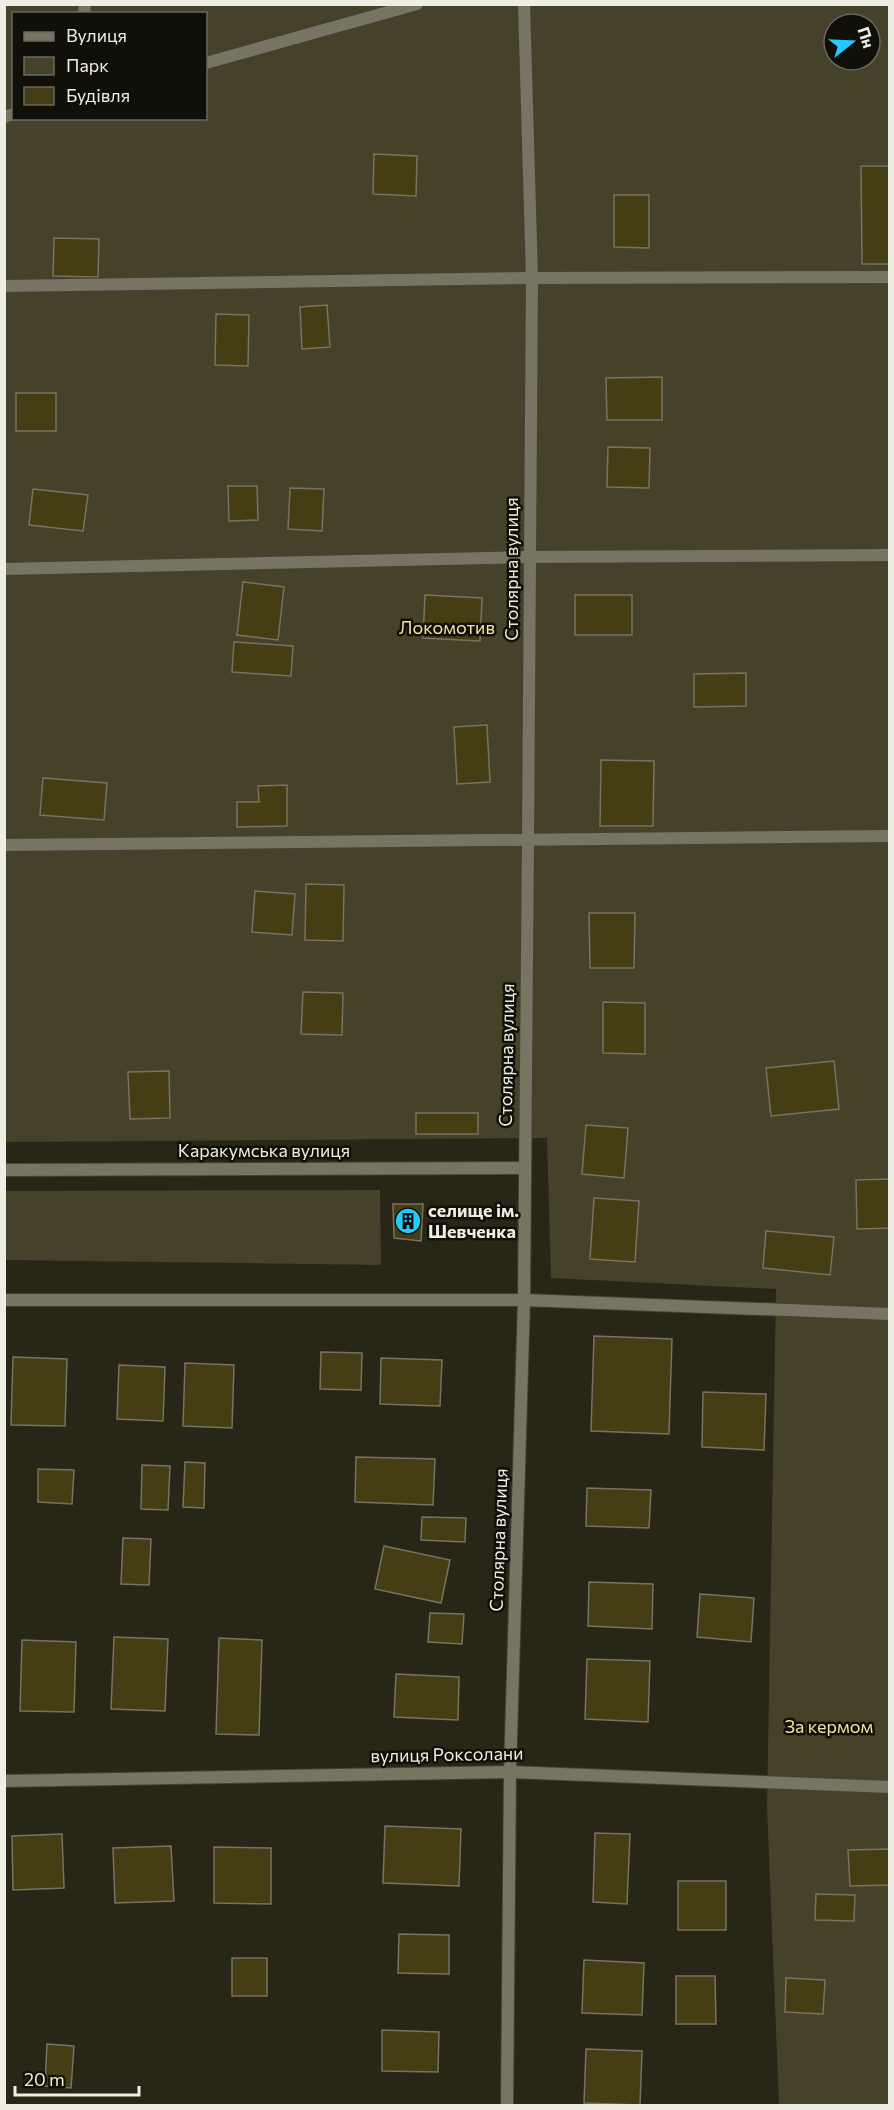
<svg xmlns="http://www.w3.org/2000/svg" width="894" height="2110" font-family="Commissioner,sans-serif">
  <rect width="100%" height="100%" fill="#282617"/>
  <g fill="#464129" fill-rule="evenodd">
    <path d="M4,5H889V2105H779L767,1807L776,1289L551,1278L547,1138L5,1142ZM14,14H206V118H14ZM834,24H870V60H834Z"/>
    <polygon points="380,1190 381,1265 5,1260 5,1191"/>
  </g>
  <g fill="#453d13" stroke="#767362" stroke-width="1.5">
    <polygon points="374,154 417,156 416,196 373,194"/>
    <polygon points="861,166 890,166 890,264 862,264"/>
    <polygon points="614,195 649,195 649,248 614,247"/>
    <polygon points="54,238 99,239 98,277 53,276"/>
    <polygon points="327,305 330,347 302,349 300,307"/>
    <polygon points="216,314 249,315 248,366 215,365"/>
    <polygon points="662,377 662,420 607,420 606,378"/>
    <rect x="16" y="393" width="40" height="38"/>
    <polygon points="608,447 650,448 649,488 607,487"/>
    <polygon points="228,486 257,486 258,520 229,521"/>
    <polygon points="290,488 324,489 322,531 288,529"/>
    <polygon points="33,489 88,495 83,531 29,525"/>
    <polygon points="243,582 284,587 278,640 237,635"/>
    <polygon points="425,595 482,598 480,641 423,638"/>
    <rect x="575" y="595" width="57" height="40"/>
    <polygon points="234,642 293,646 291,676 232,672"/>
    <polygon points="746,673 746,706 694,707 694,674"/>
    <polygon points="487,725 490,782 457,784 454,727"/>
    <polygon points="601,760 654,761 653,826 600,826"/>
    <polygon points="43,778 107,783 104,820 40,815"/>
    <polygon points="287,785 287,826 237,827 237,802 259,802 258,786"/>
    <polygon points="306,884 344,885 343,941 305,940"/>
    <polygon points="255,891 295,894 292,935 252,932"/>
    <polygon points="589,913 635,913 634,968 590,968"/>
    <polygon points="303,992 343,993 342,1035 301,1034"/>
    <polygon points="603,1002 645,1003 645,1054 603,1053"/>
    <polygon points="834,1061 839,1109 771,1116 766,1068"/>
    <polygon points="169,1071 170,1118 130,1119 128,1072"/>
    <rect x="416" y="1113" width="62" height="21"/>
    <polygon points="586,1125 628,1128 624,1178 582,1174"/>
    <polygon points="890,1179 890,1228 857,1229 856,1180"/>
    <polygon points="594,1198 639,1201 635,1262 590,1259"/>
    <polygon points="393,1204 423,1204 421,1241 394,1238"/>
    <polygon points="766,1231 834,1237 830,1275 763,1268"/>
    <polygon points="594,1336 672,1339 669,1434 591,1431"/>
    <polygon points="321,1352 362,1353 361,1390 320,1389"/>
    <polygon points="13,1357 67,1359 65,1426 11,1425"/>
    <polygon points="381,1358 442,1360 440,1406 380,1404"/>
    <polygon points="185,1363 234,1365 232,1428 183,1426"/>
    <polygon points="119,1365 165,1367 163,1421 117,1419"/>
    <polygon points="703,1392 766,1394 764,1450 702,1447"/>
    <polygon points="356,1457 435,1459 433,1505 355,1502"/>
    <polygon points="185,1462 205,1463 204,1508 183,1507"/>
    <polygon points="142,1465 170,1466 168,1510 141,1509"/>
    <polygon points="38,1469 74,1470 72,1504 38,1502"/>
    <polygon points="587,1488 651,1490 649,1528 586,1526"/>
    <polygon points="422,1517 466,1518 465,1542 421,1540"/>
    <polygon points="123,1538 151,1539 149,1585 121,1584"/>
    <polygon points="384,1546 450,1560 441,1603 375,1589"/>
    <polygon points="589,1582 653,1584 652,1629 588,1626"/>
    <polygon points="700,1594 754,1598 751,1642 697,1637"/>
    <polygon points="430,1613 464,1614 462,1644 428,1642"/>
    <polygon points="114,1637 168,1639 165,1711 111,1709"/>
    <polygon points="219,1638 262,1640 259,1735 216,1734"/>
    <polygon points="22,1640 76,1642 74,1712 20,1711"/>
    <polygon points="587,1659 650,1661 648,1722 585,1719"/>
    <polygon points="396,1674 459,1677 458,1720 394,1717"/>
    <polygon points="385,1826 461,1829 459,1886 383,1883"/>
    <polygon points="595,1833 630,1834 627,1904 593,1902"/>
    <polygon points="62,1834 64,1888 13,1890 12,1836"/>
    <polygon points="171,1846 174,1901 115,1903 113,1848"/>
    <polygon points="214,1847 271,1848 271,1904 214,1903"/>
    <polygon points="890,1849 890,1885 850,1886 848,1850"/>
    <rect x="678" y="1881" width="48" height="49"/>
    <polygon points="816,1894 855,1895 854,1921 815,1920"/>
    <polygon points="399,1934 449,1935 449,1974 398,1973"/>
    <rect x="232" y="1958" width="35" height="38"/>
    <polygon points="584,1960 644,1963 642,2015 582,2013"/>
    <polygon points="676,1976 715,1976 716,2024 676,2024"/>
    <polygon points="786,1978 825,1980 823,2014 785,2012"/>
    <polygon points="382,2030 439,2032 438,2072 382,2071"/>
    <polygon points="47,2044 74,2046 71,2088 45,2086"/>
    <polygon points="586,2049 642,2051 640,2105 584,2103"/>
  </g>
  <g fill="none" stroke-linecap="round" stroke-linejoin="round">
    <g stroke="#444234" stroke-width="14">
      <g id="lane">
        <polyline points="84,14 85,4"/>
        <polyline points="4,286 532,278 890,277"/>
        <polyline points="4,569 530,557 890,555"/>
        <polyline points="4,845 890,836"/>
        <polyline points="524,1300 890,1314"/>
      </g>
    </g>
    <g stroke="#444234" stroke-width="14">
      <g id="street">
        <polyline points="206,63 417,4"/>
        <polyline points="4,117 14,114"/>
        <polyline points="4,1170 524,1168"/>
        <polyline points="4,1300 524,1300"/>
        <polyline points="4,1781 510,1772 890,1787"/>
        <polyline points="507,2106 510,1772 524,1300 528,840 532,278 524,4"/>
      </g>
    </g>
    <use href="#lane" stroke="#777462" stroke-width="12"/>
    <use href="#street" stroke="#777462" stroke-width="12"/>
  </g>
  <defs>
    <g id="building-disc" transform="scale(1.35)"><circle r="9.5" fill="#25c9fe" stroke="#100f08"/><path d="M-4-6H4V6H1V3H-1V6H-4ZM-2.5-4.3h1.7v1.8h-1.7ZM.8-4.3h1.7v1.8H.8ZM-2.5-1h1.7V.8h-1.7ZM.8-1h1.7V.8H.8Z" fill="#111"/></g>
  </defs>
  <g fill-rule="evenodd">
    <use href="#building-disc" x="408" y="1221"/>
  </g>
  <g text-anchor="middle" stroke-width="5" stroke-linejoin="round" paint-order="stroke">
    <g font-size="18" fill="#efeee4" stroke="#100f08">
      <text transform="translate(512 569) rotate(-90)" y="6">Столярна вулиця</text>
      <text transform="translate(507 1055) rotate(-89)" y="6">Столярна вулиця</text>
      <text x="264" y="1157">Каракумська вулиця</text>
      <text transform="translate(499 1540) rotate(-88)" y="6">Столярна вулиця</text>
      <text transform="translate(447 1755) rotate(-1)" y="6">вулиця Роксолани</text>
    </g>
    <g font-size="18" fill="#f1e49e" stroke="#100f08">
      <text x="447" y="634">Локомотив</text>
      <text x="829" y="1733">За кермом</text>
    </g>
    <g font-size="18" font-weight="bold" fill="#efeee4" stroke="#100f08" text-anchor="start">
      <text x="428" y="1217">селище ім.<tspan x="428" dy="21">Шевченка</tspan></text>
    </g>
  </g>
  <rect width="894" height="2110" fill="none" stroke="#efeee4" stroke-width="12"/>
  <rect x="12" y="12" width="195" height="108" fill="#100f08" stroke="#696860" stroke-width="1.5"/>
  <rect x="24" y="32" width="30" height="9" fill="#777462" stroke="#696860" stroke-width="1.5"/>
  <text x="66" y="42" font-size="18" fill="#efeee4">Вулиця</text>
  <rect x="24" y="57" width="30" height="18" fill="#464129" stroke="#696860" stroke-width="1.5"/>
  <text x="66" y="72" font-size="18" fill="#efeee4">Парк</text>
  <rect x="24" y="87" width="30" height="18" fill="#453d13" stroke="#696860" stroke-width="1.5"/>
  <text x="66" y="102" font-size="18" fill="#efeee4">Будівля</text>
  <g transform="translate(852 42) rotate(72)"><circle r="28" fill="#100f08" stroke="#696860" stroke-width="1.5"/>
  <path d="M0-4.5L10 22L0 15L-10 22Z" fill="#25c9fe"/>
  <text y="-9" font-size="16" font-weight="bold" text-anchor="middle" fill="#efeee4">Пн</text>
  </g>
  <path d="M15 2086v9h124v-9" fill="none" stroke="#efeee4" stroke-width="3"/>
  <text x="24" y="2086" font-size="18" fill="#efeee4" stroke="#100f08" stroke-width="4.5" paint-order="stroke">20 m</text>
</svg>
